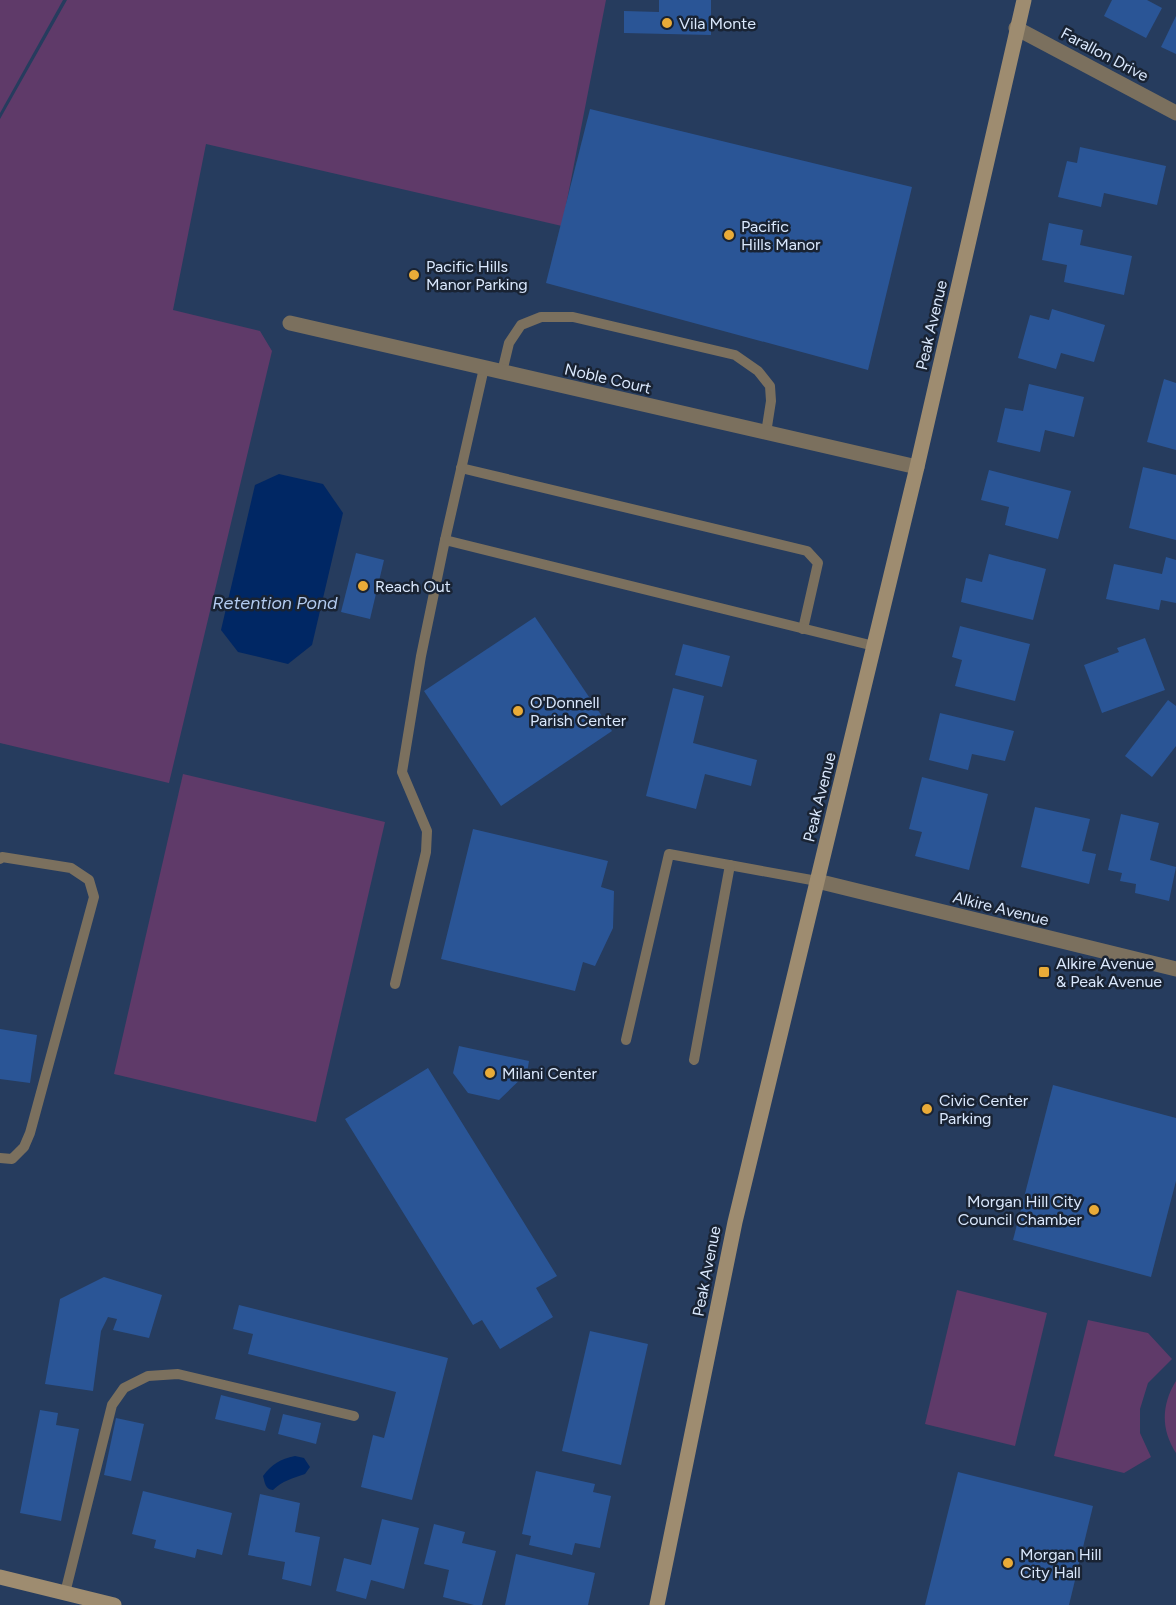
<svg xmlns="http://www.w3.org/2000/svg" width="1176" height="1605" font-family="Figtree,sans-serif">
  <rect width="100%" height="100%" fill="#263c5e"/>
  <g fill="#5f3a69">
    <polygon points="0,0 63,0 0,113"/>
    <polygon points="67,0 606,0 562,226 206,144 173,310 260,331 272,351 169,783 0,743 0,119"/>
    <polygon points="183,774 385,822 316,1122 114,1074"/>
    <polygon points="957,1290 1047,1313 1015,1446 925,1424"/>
    <polygon points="1088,1320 1148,1333 1172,1359 1148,1383 1140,1409 1140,1433 1151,1457 1124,1473 1054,1456"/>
    <path d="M1176,1381V1453C1161,1430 1161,1405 1176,1381Z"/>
  </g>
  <g fill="#002764">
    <polygon points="279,474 323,484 343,513 312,645 288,664 238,652 221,630 255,485"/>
    <path d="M295,1456L304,1458L310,1467L305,1474C293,1478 282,1481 273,1490C265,1489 265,1483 263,1476C272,1464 280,1459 295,1456Z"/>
  </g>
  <g fill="#2a5596">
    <polygon points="659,0 711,0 711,35 624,33 624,11 659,12"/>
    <polygon points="1112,0 1147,0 1162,8 1146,38 1104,16"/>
    <polygon points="1176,16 1176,54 1161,47"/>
    <polygon points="590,109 912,187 868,370 546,283"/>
    <polygon points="1080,147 1166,166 1157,205 1104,193 1101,207 1058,197 1067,161 1077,163"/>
    <polygon points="1049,223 1083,230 1080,245 1132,256 1124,295 1064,282 1067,265 1042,260"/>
    <polygon points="1052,309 1105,325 1094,362 1061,353 1056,369 1018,358 1030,315 1049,320"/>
    <polygon points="1164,379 1176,383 1176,450 1147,442"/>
    <polygon points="1029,384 1084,397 1074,437 1045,430 1040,452 997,442 1005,408 1023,411"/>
    <polygon points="1143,467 1176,475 1176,540 1129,528"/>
    <polygon points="989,470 1071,491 1058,539 1005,525 1009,507 981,500"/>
    <polygon points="356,553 384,560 370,619 341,612"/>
    <polygon points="989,554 1046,569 1033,620 961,602 966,578 982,582"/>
    <polygon points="1166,557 1176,560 1176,603 1161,600 1159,610 1106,599 1114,564 1162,574"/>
    <polygon points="535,617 612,731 501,806 424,691"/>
    <polygon points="960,626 1030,644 1015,701 955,686 962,660 952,657"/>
    <polygon points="1145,638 1165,690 1102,713 1084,665 1119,652 1117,648"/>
    <polygon points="683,644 730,656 722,687 675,675"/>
    <polygon points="673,688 704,696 693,743 757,760 751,786 705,774 696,809 646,796"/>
    <polygon points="1168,700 1176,706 1176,746 1152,777 1125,756"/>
    <polygon points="940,713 1014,731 1005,761 972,754 968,770 929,760"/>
    <polygon points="922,777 988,794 969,870 915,856 922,832 909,829"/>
    <polygon points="1035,807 1090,819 1082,851 1096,854 1089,884 1021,867"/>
    <polygon points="1121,814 1159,823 1150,860 1176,867 1169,901 1135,893 1136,884 1120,881 1122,873 1108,870"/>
    <polygon points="473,829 608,861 601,887 614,891 613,928 595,966 583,962 575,991 441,959"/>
    <polygon points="0,1029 37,1035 30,1083 0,1079"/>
    <polygon points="459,1046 529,1061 527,1073 499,1100 468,1093 453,1073"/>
    <polygon points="428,1068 557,1276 536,1288 553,1317 500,1349 482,1320 473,1325 345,1119"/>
    <polygon points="1053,1085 1176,1118 1176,1181 1151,1277 1013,1240"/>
    <polygon points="104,1277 162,1295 149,1338 113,1330 117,1319 108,1317 101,1331 93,1391 45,1384 60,1299"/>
    <polygon points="239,1305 448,1358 412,1500 361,1487 373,1435 384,1438 396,1392 248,1354 253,1334 233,1329"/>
    <polygon points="590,1331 648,1344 621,1465 562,1451"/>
    <polygon points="221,1395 271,1408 265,1431 215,1419"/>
    <polygon points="40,1410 58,1413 56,1425 79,1429 61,1521 20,1513"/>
    <polygon points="283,1414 321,1423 316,1444 278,1434"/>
    <polygon points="116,1418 144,1424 131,1481 104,1475"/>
    <polygon points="536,1471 595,1484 593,1492 611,1496 600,1548 575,1543 572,1555 529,1545 531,1536 522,1534"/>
    <polygon points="958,1472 1093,1506 1069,1605 925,1605"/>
    <polygon points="143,1491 232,1513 222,1555 197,1549 195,1558 154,1548 156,1540 132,1534"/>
    <polygon points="260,1494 300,1503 295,1532 320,1537 311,1586 282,1579 285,1562 248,1555"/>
    <polygon points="382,1519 419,1528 404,1589 371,1580 366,1599 336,1591 344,1558 371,1565"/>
    <polygon points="434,1524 465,1532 462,1543 496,1551 482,1605 474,1605 443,1597 449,1570 424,1564"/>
    <polygon points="516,1554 595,1573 588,1605 505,1605"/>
  </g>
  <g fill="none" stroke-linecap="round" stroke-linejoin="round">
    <g stroke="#7b705e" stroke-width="10">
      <polyline points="502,372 509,343 521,325 541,317 573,317 735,355 758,371 770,386 771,401 766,433"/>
      <polyline points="461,468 807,551 818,563 803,629"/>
      <polyline points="445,540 484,368"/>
      <polyline points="0,859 2,857 71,868 89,880 94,897 30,1133 24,1147 12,1159 0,1158"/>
      <polyline points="395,984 426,852 427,831 402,772 421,656 445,540 874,646"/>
      <polyline points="626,1040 669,854 817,881"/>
      <polyline points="694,1060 730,865"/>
      <polyline points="65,1593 112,1405 124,1388 148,1376 178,1374 354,1416"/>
    </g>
    <g stroke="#7b705e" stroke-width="15">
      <polyline points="1016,28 1176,113"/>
      <polyline points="290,323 917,467"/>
      <polyline points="817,881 1176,969"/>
    </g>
    <g stroke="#9e8c70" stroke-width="15">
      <polyline points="0,1577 114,1605"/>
      <polyline points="657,1605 735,1222 917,467 1024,0"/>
    </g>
  </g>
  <g fill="#e9ab38" stroke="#192333" stroke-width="2">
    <circle cx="667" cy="23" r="6"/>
    <circle cx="729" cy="235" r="6"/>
    <circle cx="414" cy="275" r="6"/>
    <circle cx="363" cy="586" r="6"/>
    <circle cx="518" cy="711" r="6"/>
    <rect x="1038" y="966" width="12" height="12" rx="3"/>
    <circle cx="490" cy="1073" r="6"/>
    <circle cx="927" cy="1109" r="6"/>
    <circle cx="1094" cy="1210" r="6"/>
    <circle cx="1008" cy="1563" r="6"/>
  </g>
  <g text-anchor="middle" stroke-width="5" stroke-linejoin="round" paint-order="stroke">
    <g font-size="16" fill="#dae8fd" stroke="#192333" text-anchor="start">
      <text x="679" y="29">Vila Monte</text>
      <text x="741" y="232">Pacific<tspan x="741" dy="18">Hills Manor</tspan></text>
      <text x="426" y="272">Pacific Hills<tspan x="426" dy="18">Manor Parking</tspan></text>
      <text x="375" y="592">Reach Out</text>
      <text x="530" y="708">O'Donnell<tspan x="530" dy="18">Parish Center</tspan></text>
      <text x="1056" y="969">Alkire Avenue<tspan x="1056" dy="18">&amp; Peak Avenue</tspan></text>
      <text x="502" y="1079">Milani Center</text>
      <text x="939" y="1106">Civic Center<tspan x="939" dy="18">Parking</tspan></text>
      <text x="1082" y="1207" text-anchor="end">Morgan Hill City<tspan x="1082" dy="18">Council Chamber</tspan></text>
      <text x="1020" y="1560">Morgan Hill<tspan x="1020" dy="18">City Hall</tspan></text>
    </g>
    <g font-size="16" fill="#dae8fd" stroke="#192333">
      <text transform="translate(1105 54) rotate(28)" y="6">Farallon Drive</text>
      <text transform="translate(931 325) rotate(-77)" y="6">Peak Avenue</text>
      <text transform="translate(608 378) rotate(13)" y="6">Noble Court</text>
      <text transform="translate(819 797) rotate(-76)" y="6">Peak Avenue</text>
      <text transform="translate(1001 908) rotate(14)" y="6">Alkire Avenue</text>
      <text transform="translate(706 1271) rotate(-79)" y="6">Peak Avenue</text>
    </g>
    <g font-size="18" font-style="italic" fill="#b2caef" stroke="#192333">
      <text x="275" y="609">Retention Pond</text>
    </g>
  </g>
</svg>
